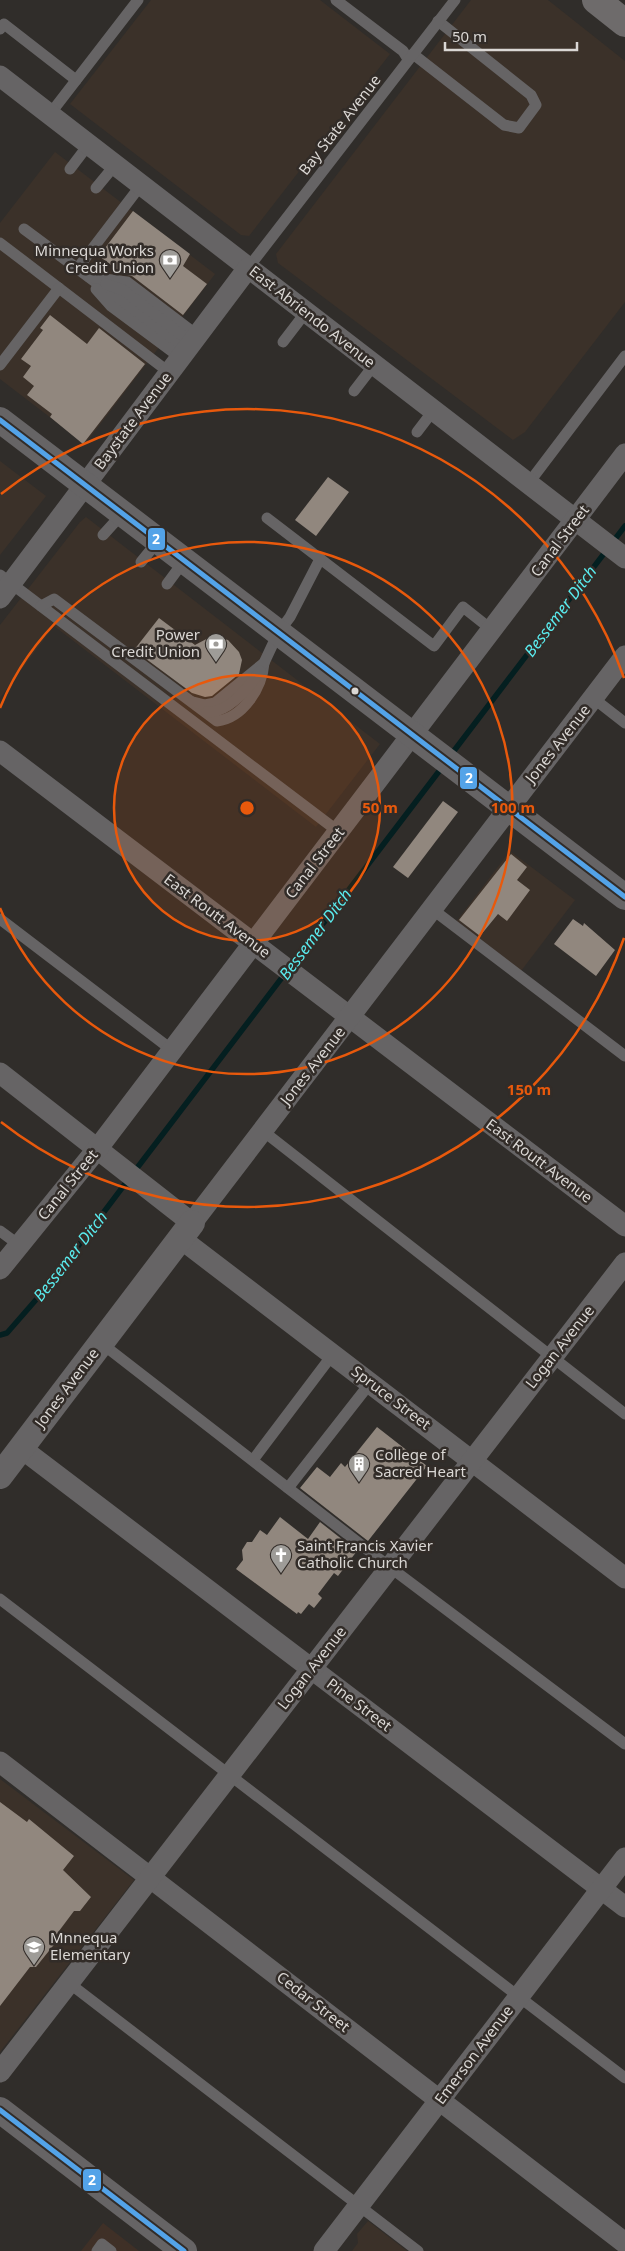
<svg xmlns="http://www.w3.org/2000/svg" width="625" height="2251" font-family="'Noto Sans',sans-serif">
  <rect width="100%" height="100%" fill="#302d2a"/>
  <g fill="#3b3129">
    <polygon points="151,0 320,0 390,54 249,236 241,235 70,104"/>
    <polygon points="471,0 548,0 625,61 625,302 525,432 513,440 278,263 276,254"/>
    <polygon points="55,152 215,274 85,444 0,379 0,223"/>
    <polygon points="0,461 46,496 0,555"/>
    <polygon points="86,517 380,744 316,827 54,626 0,698 0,625 80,522"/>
    <polygon points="510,851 575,900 521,971 456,922"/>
    <polygon points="0,1779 134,1880 0,2052"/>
    <polygon points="368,2221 372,2224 407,2251 352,2251 358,2243 357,2234"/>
  </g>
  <polygon fill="#3f3027" points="103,2223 139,2251 81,2251"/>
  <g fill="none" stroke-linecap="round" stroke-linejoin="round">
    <g stroke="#041f20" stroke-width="5.5">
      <polyline points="450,756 625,526"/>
      <polyline points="134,1172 443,766"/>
      <polyline points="0,1335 7,1333 48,1286 128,1180"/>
    </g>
  </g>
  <g fill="#91877e">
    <polygon points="133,211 190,254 183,266 207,284 183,315 132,276 123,274 99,256"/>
    <polygon points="50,315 87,344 99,328 145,364 83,444 50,417 52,414 27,395 34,386 23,377 31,366 21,359 43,330 40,328"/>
    <polygon points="328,477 349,492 316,536 295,520"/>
    <polygon points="159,618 195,645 212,636 228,640 239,652 242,660 239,674 212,696 205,697 192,693 134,650"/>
    <polygon points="443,801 458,812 408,878 393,867"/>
    <polygon points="511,854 527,867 517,880 530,890 507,921 498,914 480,936 459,920"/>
    <polygon points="573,919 583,926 584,923 615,950 596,976 554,944"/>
    <polygon points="377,1427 427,1466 368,1541 300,1488 317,1467 330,1477 341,1463 345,1467"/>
    <polygon points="280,1517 308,1539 320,1522 357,1551 338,1576 334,1573 318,1594 322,1598 314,1608 309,1604 301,1614 298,1612 297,1614 236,1569 243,1560 242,1550 247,1542 252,1542 260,1530 267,1535"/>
    <polygon points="0,1802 27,1822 29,1819 74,1856 63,1870 91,1897 80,1911 74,1911 59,1931 61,1936 36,1967 30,1967 0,2006"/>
  </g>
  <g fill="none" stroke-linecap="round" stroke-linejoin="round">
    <g stroke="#666465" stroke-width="11">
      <polyline points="336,0 403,51 408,59"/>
      <polyline points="0,29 4,24 76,80"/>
      <polyline points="413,54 504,125 519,128 536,105 531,95 438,21"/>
      <polyline points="50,114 138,0"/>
      <polyline points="70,169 89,144"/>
      <polyline points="96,188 115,165"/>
      <polyline points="24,229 187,350"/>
      <polyline points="0,243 170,373"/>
      <polyline points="248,268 455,0"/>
      <polyline points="77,269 141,185"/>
      <polyline points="89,277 127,282 198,336"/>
      <polyline points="106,284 123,290 192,343"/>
      <polyline points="96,289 111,306 181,358"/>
      <polyline points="283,342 306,312"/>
      <polyline points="0,365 59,288"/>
      <polyline points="354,391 374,365"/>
      <polyline points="417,432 433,411"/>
      <polyline points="528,484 625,356"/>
      <polyline points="267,518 434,646 463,607 492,630"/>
      <polyline points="103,535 122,514"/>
      <polyline points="141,562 158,541"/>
      <polyline points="0,575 339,832"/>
      <polyline points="167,584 184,561"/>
      <path d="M41,606L54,599L217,721C243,718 262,688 264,663"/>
      <polyline points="593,698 625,723"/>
      <polyline points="193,702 205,705 215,703 264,663 278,633 290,617 320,559"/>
      <path d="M207,712C229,713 249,687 260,671"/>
      <polyline points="432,909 625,1056"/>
      <polyline points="0,919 172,1050"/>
      <polyline points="263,1131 625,1414"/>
      <polyline points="0,1231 19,1245"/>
      <polyline points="101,1343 391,1568 625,1744"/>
      <polyline points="253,1460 333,1354"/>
      <polyline points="288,1488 371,1382"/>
      <polyline points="0,1599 625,2078"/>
      <polyline points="69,1983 418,2251"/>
      <polyline points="97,2251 102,2244 111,2251"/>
    </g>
    <g stroke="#666465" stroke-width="21">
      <polyline points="0,76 625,558"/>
      <polyline points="0,598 248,268"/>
      <polyline points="0,751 625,1226"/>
      <polyline points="0,1073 192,1223 625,656"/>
      <polyline points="180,1238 625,1578"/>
      <polyline points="0,1269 98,1148 625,454"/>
      <polyline points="21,1448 625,1907"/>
      <polyline points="0,1762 625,2243"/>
      <polyline points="0,2072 625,1263"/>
      <polyline points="324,2251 625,1858"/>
    </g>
    <g stroke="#666465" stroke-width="26">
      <polyline points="0,420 625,897"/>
      <polyline points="0,1476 192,1223"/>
      <polyline points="0,2110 184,2251"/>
    </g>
    <polyline stroke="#6e6b6b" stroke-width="28" points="596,0 625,23"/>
    <g stroke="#322c28" stroke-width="9">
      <g id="bus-1">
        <polyline points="0,420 625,897"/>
        <polyline points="0,2110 184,2251"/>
      </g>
    </g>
    <use href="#bus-1" stroke="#53a3e8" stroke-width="5"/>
  </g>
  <circle cx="247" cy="808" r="133" fill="#e8590c" fill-opacity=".12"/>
  <g fill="none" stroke="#e8590c" stroke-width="2.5">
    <circle cx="247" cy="808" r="133"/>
    <path d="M0 708A266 266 0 1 1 0 908"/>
    <path d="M624 938A399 399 0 0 1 1 1122M1 494A399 399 0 0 1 624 678"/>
  </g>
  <defs>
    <g id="bank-pin" transform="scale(1.125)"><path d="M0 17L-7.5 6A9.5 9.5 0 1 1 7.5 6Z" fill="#9e9c98" stroke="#322c28"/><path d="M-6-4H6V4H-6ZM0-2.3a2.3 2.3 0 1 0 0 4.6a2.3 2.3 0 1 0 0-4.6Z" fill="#fff"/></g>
    <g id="building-pin" transform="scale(1.125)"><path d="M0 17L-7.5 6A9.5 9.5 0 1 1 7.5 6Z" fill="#9e9c98" stroke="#322c28"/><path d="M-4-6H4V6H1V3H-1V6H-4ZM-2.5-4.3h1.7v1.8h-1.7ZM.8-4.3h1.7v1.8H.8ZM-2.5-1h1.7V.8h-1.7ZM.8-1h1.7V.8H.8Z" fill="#fff"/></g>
    <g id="church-pin" transform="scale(1.125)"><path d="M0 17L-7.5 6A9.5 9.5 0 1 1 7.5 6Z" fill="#9e9c98" stroke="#322c28"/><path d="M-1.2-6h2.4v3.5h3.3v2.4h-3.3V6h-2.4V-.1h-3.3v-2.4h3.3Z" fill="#fff"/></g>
    <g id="school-pin" transform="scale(1.125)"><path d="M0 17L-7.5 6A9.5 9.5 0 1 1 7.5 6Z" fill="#9e9c98" stroke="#322c28"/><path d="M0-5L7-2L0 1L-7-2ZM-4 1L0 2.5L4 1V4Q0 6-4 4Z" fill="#fff"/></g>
  </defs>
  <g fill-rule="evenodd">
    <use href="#bank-pin" x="170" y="260"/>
    <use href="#bank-pin" x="216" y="644"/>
    <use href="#building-pin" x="359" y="1464"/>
    <use href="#church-pin" x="281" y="1555"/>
    <use href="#school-pin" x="34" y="1947"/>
  </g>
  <circle fill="#dad7d4" stroke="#322c28" stroke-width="2" cx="355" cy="691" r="4.5"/>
  <g text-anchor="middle" stroke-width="5" stroke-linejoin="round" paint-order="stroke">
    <g font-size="15" fill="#dad7d4" stroke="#322c28">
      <text transform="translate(340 125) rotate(-52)" y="5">Bay State Avenue</text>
      <text transform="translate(312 317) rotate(38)" y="5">East Abriendo Avenue</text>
      <text transform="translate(133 421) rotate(-53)" y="5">Baystate Avenue</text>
      <text transform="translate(560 541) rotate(-53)" y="5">Canal Street</text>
      <text transform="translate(558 744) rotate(-52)" y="5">Jones Avenue</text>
      <text transform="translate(315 863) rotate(-52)" y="5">Canal Street</text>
      <text transform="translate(217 916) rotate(37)" y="5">East Routt Avenue</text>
      <text transform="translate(313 1066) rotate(-52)" y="5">Jones Avenue</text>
      <text transform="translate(539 1161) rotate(37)" y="5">East Routt Avenue</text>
      <text transform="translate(68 1185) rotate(-51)" y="5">Canal Street</text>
      <text transform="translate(560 1347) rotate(-52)" y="5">Logan Avenue</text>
      <text transform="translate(67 1388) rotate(-53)" y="5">Jones Avenue</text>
      <text transform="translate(391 1398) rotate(37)" y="5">Spruce Street</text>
      <text transform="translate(312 1668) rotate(-52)" y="5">Logan Avenue</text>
      <text transform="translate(359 1705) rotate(37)" y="5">Pine Street</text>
      <text transform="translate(313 2002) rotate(38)" y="5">Cedar Street</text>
      <text transform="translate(474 2055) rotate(-53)" y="5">Emerson Avenue</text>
    </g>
    <g font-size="15" fill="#dad7d4" stroke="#322c28" text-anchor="start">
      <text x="154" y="256" text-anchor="end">Minnequa Works<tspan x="154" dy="17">Credit Union</tspan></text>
      <text x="200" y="640" text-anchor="end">Power<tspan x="200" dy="17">Credit Union</tspan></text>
      <text x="375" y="1460">College of<tspan x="375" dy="17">Sacred Heart</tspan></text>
      <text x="297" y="1551">Saint Francis Xavier<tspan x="297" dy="17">Catholic Church</tspan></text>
      <text x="50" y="1943">Mnnequa<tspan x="50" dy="17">Elementary</tspan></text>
    </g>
    <g font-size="16" font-style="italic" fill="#5aebee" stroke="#322c28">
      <text transform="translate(560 611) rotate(-53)" y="6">Bessemer Ditch</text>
      <text transform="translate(315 934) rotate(-53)" y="6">Bessemer Ditch</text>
      <text transform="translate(70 1256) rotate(-52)" y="6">Bessemer Ditch</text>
    </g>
  </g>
  <circle cx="247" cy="808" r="8" fill="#e8590c" stroke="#322c28" stroke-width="2.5"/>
  <g font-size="15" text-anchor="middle" font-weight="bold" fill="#e8590c" stroke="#322c28" stroke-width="5" stroke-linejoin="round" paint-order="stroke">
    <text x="380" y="813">50 m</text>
    <text x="513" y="813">100 m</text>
    <text x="529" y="1095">150 m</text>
  </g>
  <g stroke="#322c28" stroke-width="2">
    <rect x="147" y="527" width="19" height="24" rx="5" fill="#53a3e8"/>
    <rect x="459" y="766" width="19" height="24" rx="5" fill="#53a3e8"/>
    <rect x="82" y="2168" width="20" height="24" rx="5" fill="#53a3e8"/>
  </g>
  <g font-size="14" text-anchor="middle" font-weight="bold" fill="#fff">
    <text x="156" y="544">2</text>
    <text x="469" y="783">2</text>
    <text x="92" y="2185">2</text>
  </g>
  <path d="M445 42v8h132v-8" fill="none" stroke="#dad7d4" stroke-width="2.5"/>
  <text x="452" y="42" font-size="15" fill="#dad7d4" stroke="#322c28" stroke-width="4" paint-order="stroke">50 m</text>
</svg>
